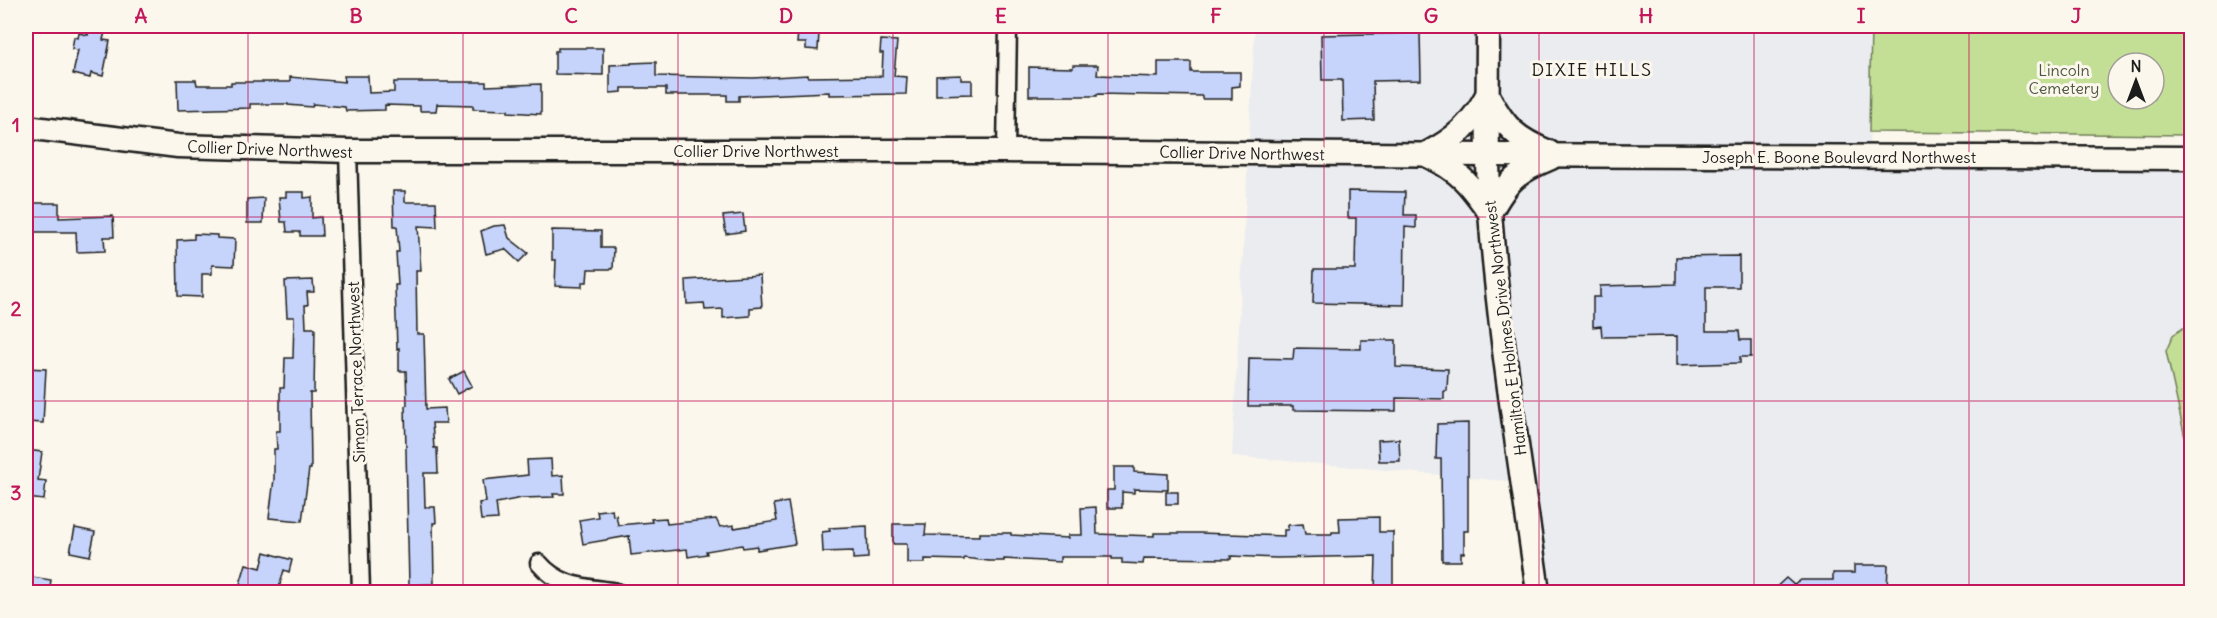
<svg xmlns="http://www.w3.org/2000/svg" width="2217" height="618" font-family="Delius,sans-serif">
  <rect width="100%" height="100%" fill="#fbf7ec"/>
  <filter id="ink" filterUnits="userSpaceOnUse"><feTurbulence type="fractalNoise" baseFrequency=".0167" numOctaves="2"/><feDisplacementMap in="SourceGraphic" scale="12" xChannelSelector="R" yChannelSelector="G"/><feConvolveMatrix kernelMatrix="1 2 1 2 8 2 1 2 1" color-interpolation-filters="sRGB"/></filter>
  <g filter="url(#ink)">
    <polygon fill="#ebecf0" points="1255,26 1871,26 1869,162 2191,166 2191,592 1533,592 1516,482 1232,456"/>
    <g fill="#c3df96" stroke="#707e59" stroke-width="1.5" fill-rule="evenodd">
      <path d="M1871,26H2191V135L1869,132ZM2118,63H2154V99H2118Z"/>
      <polygon points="2183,328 2191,329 2191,465 2166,351 2173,335"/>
    </g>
    <g fill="#c6d4fb" stroke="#1c1c1c" stroke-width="1.5">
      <polygon points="89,29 105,32 103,40 110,41 103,76 91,73 90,78 73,74 78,50 72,49 74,37 78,38 79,33 88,35"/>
      <polygon points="798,31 819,32 818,50 806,49 806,43 797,43"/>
      <polygon points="1420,33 1421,80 1373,81 1374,120 1343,121 1342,80 1322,80 1321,35"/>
      <polygon points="881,40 897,41 894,76 907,77 906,94 829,95 829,92 739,96 739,101 727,101 727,95 666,95 666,88 622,88 622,92 610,93 610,65 631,64 631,63 656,62 656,76 753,78 808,75 808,77 882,76 883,53 880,53"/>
      <polygon points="558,48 603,48 603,75 555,74 555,51 558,51"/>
      <polygon points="1158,62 1191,62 1191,72 1240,72 1240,86 1232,87 1232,99 1202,99 1202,96 1097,94 1097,96 1029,96 1029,67 1073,68 1073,65 1098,65 1097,75 1158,77"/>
      <polygon points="961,75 961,80 972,80 972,94 936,95 936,76"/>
      <polygon points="344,76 368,76 369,93 394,92 394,82 486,82 486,86 541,84 541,114 508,112 508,110 473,109 473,105 437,104 436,111 420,111 420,106 385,105 385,110 346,111 345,107 313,104 312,107 288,105 288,104 250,104 250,108 178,110 177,80 196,80 197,85 231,85 231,82 290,82 290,77 345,82"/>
      <polygon points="393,191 405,191 405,202 436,202 437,227 418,226 421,271 416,271 417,334 424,334 426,409 445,408 446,423 432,423 434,448 437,448 438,473 424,473 425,507 435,507 436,523 433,523 434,584 409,585 405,406 407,405 406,371 399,371 399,348 397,349 395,285 398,285 396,252 399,252 397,226 394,226"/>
      <polygon points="1348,191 1405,192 1404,215 1416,215 1416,228 1405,227 1404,305 1313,303 1314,269 1355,269 1356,218 1348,218"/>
      <polygon points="286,192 304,192 304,198 312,197 312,218 321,217 322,236 300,236 300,232 287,232 286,222 281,222 279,197 286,197"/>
      <polygon points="264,198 263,223 247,223 247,199"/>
      <polygon points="26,203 59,203 59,218 113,216 114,237 104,237 105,251 77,252 76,232 26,232"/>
      <polygon points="743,214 745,231 726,234 723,216"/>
      <polygon points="505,225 509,238 528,253 519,262 505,249 486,254 481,231 494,226"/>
      <polygon points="552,230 601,231 601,248 614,248 613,269 588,269 587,282 582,282 582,287 555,286 556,260 552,260"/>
      <polygon points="194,234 217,235 217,238 235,239 234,266 212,265 212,274 202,274 202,297 178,296 177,240 194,239"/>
      <polygon points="1739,256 1739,287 1706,287 1706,331 1739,331 1740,340 1751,340 1751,357 1740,357 1740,363 1677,365 1677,336 1602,337 1601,326 1593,327 1593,297 1600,297 1600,286 1676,284 1676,257"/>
      <polygon points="760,275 762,307 750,308 750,316 723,318 723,309 705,310 704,303 687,304 686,280"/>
      <polygon points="313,280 314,292 307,292 308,305 305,305 306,328 315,328 314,393 310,393 311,469 309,469 302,521 269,518 274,479 274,449 277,449 276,431 280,431 280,388 284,388 285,358 293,358 294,317 287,317 285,281"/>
      <polygon points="1361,340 1396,340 1396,367 1448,369 1447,391 1444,391 1444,399 1396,398 1396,411 1293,410 1293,406 1248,406 1249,358 1293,359 1294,348 1361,349"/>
      <polygon points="26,368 46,369 43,423 26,422"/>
      <polygon points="464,371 472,386 457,394 449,379"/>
      <polygon points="1468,423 1468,531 1464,531 1464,553 1461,553 1461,561 1442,561 1441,459 1436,459 1437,424"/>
      <polygon points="1399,439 1400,461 1379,461 1378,440"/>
      <polygon points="26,450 42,452 38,480 46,481 44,500 26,498"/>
      <polygon points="551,459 552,476 563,475 564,494 553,494 554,497 522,498 496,503 498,519 481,520 479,503 486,502 483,480 528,475 527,460"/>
      <polygon points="1114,467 1134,467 1134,472 1168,474 1168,490 1134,489 1134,493 1122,492 1122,508 1107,508 1107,490 1114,490"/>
      <rect x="1166" y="492" width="12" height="12"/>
      <polygon points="788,502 795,544 757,550 757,546 743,548 742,545 706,551 707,554 688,557 687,549 631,555 629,536 583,544 579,520 598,517 597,511 612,509 613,516 616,515 618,525 652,522 651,519 666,518 667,524 716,519 720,527 734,525 734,528 777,521 774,504"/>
      <polygon points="1096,507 1097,534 1154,536 1154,533 1200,533 1284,536 1284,530 1288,530 1288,525 1303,524 1305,534 1332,534 1332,532 1340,532 1339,518 1379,517 1379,532 1393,532 1393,592 1375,592 1376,556 1277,558 1231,556 1231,559 1144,558 1143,564 1122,563 1122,559 1112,559 1112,557 1060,557 1060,562 1004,559 1004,561 989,561 964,558 964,560 925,559 925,563 907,563 907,544 893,544 893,524 926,524 925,535 980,536 980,533 1011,533 1011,535 1068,538 1068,535 1082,535 1081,508"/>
      <polygon points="867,526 868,558 853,559 853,551 823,552 822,532 830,531 829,528"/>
      <polygon points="75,528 95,532 90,556 70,552"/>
      <polygon points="265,552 292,560 289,572 284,570 278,592 270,592 240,584 246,564 261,568"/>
      <polygon points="1854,565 1888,565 1887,592 1771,592 1786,578 1794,585 1801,580 1833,580 1833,573 1854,573"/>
      <polygon points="26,576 51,580 49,592 26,592"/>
    </g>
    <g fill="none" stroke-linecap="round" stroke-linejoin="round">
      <g stroke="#1c1c1c" stroke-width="21">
        <g id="street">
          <polyline points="348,151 361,592"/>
          <polyline points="1006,151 1008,26"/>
          <path d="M539,563C560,588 587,587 617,592"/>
        </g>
      </g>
      <g stroke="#1c1c1c" stroke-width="27">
        <g id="secondary">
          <path d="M1488,26C1488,88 1486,150 1490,212C1499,340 1521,466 1538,592"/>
          <path d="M1489,97C1505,128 1517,139 1549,152"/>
          <polyline points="26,127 178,146 348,151 1006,151 1487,155 2192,158"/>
          <path d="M1426,154C1456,138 1471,125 1487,95"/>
          <path d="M1428,156C1460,171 1470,185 1490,213"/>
          <path d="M1490,213C1508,180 1517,172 1551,158"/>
        </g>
      </g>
      <use href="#street" stroke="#fbf7ec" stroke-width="16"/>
      <use href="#secondary" stroke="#fbf7ec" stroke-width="22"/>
    </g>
  </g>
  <path fill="none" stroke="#c2185b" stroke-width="1.5" stroke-opacity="0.55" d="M248,26V592M463,26V592M678,26V592M893,26V592M1108,26V592M1324,26V592M1539,26V592M1754,26V592M1969,26V592M26,217H2192M26,401H2192"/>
  <g text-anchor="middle" stroke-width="6" stroke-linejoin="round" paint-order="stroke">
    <g font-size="16" fill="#4e5641" stroke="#fbf7ec">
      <text x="2064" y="76">Lincoln<tspan x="2064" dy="18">Cemetery</tspan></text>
    </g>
    <g font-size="16" fill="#1c1c1c" stroke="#fbf7ec">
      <text transform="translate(270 149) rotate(2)" y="6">Collier Drive Northwest</text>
      <text x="756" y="157">Collier Drive Northwest</text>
      <text transform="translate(1242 153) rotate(1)" y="6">Collier Drive Northwest</text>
      <text x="1839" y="163">Joseph E. Boone Boulevard Northwest</text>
      <text transform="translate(1505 328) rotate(-97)" y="6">Hamilton E Holmes Drive Northwest</text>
      <text transform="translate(356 372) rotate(-92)" y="6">Simon Terrace Northwest</text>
    </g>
    <g font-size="18" letter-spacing="1.5" fill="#1c1c1c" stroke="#fbf7ec">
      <text x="1592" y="76">DIXIE HILLS</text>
    </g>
  </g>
  <rect width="2217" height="618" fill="none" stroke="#fbf7ec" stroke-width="66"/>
  <g transform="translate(2136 81)"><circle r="28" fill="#fbf7ec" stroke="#a29f99" stroke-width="1.5"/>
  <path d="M0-4.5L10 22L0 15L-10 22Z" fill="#1c1c1c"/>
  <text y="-9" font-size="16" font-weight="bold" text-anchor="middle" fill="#1c1c1c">N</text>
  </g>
  <rect x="33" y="33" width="2151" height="552" fill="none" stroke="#c2185b" stroke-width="2"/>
  <g font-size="20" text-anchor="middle" font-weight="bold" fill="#c2185b">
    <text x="141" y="23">A</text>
    <text x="356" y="23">B</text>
    <text x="571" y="23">C</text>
    <text x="786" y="23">D</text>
    <text x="1001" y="23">E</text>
    <text x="1216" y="23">F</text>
    <text x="1431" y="23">G</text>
    <text x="1646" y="23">H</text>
    <text x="1861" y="23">I</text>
    <text x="2076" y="23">J</text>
    <text x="16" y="132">1</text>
    <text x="16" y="316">2</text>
    <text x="16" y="500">3</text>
  </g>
</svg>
